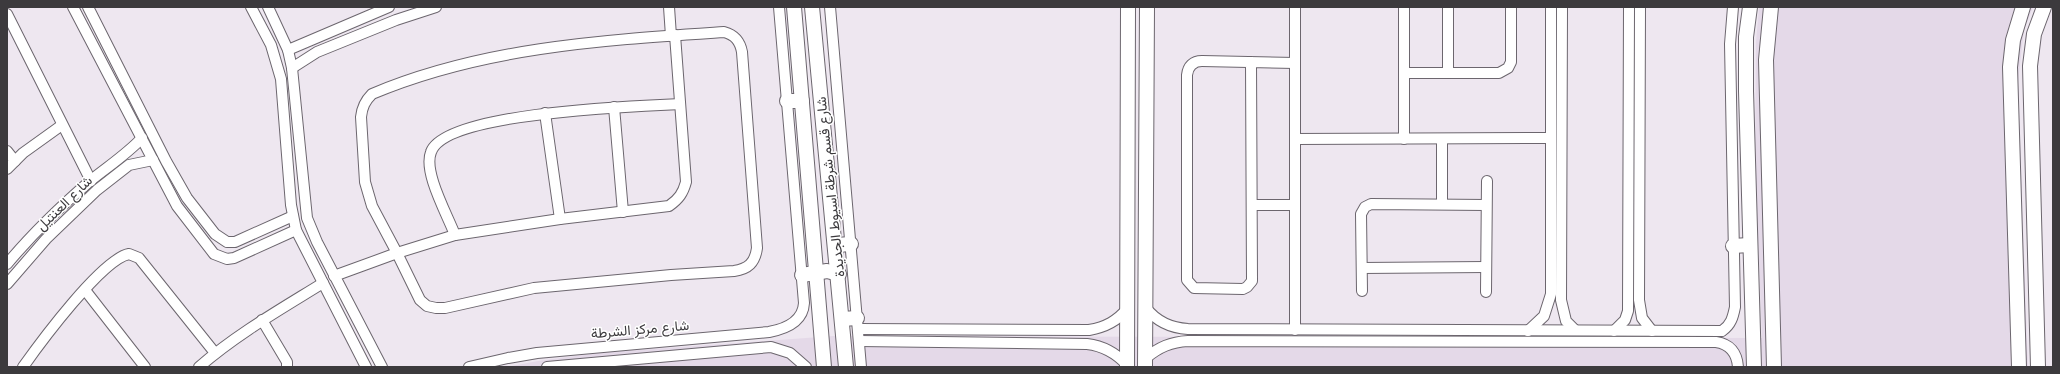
<svg xmlns="http://www.w3.org/2000/svg" width="2060" height="374" font-family="'DM Sans',Vazirmatn,sans-serif">
  <rect width="100%" height="100%" fill="#eee7f0"/>
  <polygon fill="#e4d9e8" points="1759,7 2033,7 2024,30 2018,82 2028,367 506,367 538,361 598,353 833,336 1762,338 1755,162 1756,42"/>
  <g fill="none" stroke-linecap="round" stroke-linejoin="round">
    <g stroke="#6c666e" stroke-width="12">
      <g id="street">
        <polyline points="73,7 177,206 214,254 227,259 234,258 296,230"/>
        <polyline points="88,7 166,161 187,198 215,234 227,242 235,242 293,216"/>
        <polyline points="251,7 271,45 281,79 291,205 296,230 366,367"/>
        <polyline points="268,7 288,50 292,68 307,218 317,242 382,367"/>
        <polyline points="669,7 671,36"/>
        <polyline points="830,7 861,367"/>
        <polyline points="1562,7 1561,300 1566,321 1575,330"/>
        <polyline points="1640,7 1639,300 1642,318 1652,331"/>
        <polyline points="7,14 91,181"/>
        <path d="M724,32C735,35 740,41 742,52L757,248C755,263 748,269 734,271L671,275L534,288L445,308H436L427,306L420,300L397,253L372,206L365,182L361,117C362,107 365,101 372,94C483,47 605,40 724,32Z"/>
        <polyline points="288,50 389,7"/>
        <path d="M1251,62L1252,281L1247,287L1243,289L1194,288L1187,280V75C1188,66 1193,61 1202,61L1295,63"/>
        <polyline points="292,68 317,52 396,20 436,7"/>
        <polyline points="1404,73 1499,73 1508,68 1511,62 1511,7"/>
        <polyline points="1448,73 1448,7"/>
        <polyline points="614,107 623,212"/>
        <polyline points="545,113 560,219"/>
        <polyline points="1295,139 1551,138"/>
        <polyline points="1404,139 1404,7"/>
        <polyline points="1442,139 1442,204"/>
        <polyline points="7,151 15,161"/>
        <polyline points="7,169 23,153 62,125"/>
        <polyline points="1252,205 1295,205"/>
        <path d="M455,235C447,214 423,172 431,152C445,112 639,106 680,104"/>
        <path d="M7,264C32,234 60,207 90,181C107,167 126,155 142,138"/>
        <polyline points="1362,268 1486,267"/>
        <path d="M334,276L397,253L455,235L560,219L669,206C679,199 683,193 686,182L675,35"/>
        <polyline points="7,284 46,239 97,190 129,165 153,160"/>
        <polyline points="85,290 145,367"/>
        <polyline points="1362,291 1361,214 1365,207 1371,204 1486,205"/>
        <polyline points="1486,292 1487,181"/>
        <path d="M1146,308C1157,322 1171,328 1188,329L1722,331C1731,325 1733,317 1735,307L1730,44L1733,7"/>
        <polyline points="262,320 287,362 287,367"/>
        <path d="M858,329L1089,330C1106,327 1117,321 1128,308"/>
        <polyline points="1295,330 1295,7"/>
        <polyline points="1528,331 1544,316 1551,294 1551,7"/>
        <polyline points="1614,331 1625,320 1628,311 1629,7"/>
        <path d="M859,341L1087,344C1104,346 1116,353 1127,365"/>
        <path d="M1146,358C1159,347 1171,342 1188,341L1716,342C1730,344 1737,353 1738,367"/>
        <path d="M23,367C40,343 102,259 129,254L139,258L215,353"/>
        <path d="M199,367C237,334 281,309 323,283"/>
        <path d="M469,367L508,358L537,353L769,332C785,329 803,322 804,303L779,7"/>
        <polyline points="547,367 771,347 790,353 806,367"/>
      </g>
    </g>
    <g stroke="#6c666e" stroke-width="16">
      <g id="secondary">
        <polyline points="794,7 824,367"/>
        <polyline points="812,7 846,367"/>
        <polyline points="1750,7 1746,37 1746,91 1754,367"/>
        <polyline points="1771,7 1766,60 1774,367"/>
        <polyline points="787,101 802,101"/>
        <polyline points="836,245 851,244"/>
        <polyline points="1733,246 1749,245"/>
        <polyline points="802,275 827,271 839,274"/>
        <polyline points="842,319 857,318"/>
        <polyline points="1127,367 1128,7"/>
        <polyline points="1145,367 1147,7"/>
        <polyline points="2019,367 2010,67 2013,40 2023,7"/>
        <polyline points="2038,367 2030,66 2034,34 2044,7"/>
      </g>
    </g>
    <use href="#street" stroke="#fff" stroke-width="10"/>
    <use href="#secondary" stroke="#fff" stroke-width="14"/>
  </g>
  <g text-anchor="middle" stroke-width="3" stroke-linejoin="round" paint-order="stroke">
    <g font-size="14" fill="#3c3a3d" stroke="#fff">
      <text transform="translate(830 187) rotate(-96)" y="5">شارع قسم شرطة اسيوط الجديدة</text>
      <text transform="translate(64 203) rotate(-44)" y="5">شارع العنتيل</text>
      <text transform="translate(640 329) rotate(-5)" y="5">شارع مركز الشرطة</text>
    </g>
  </g>
  <rect width="2060" height="374" fill="none" stroke="#3c3a3d" stroke-width="16"/>
</svg>
